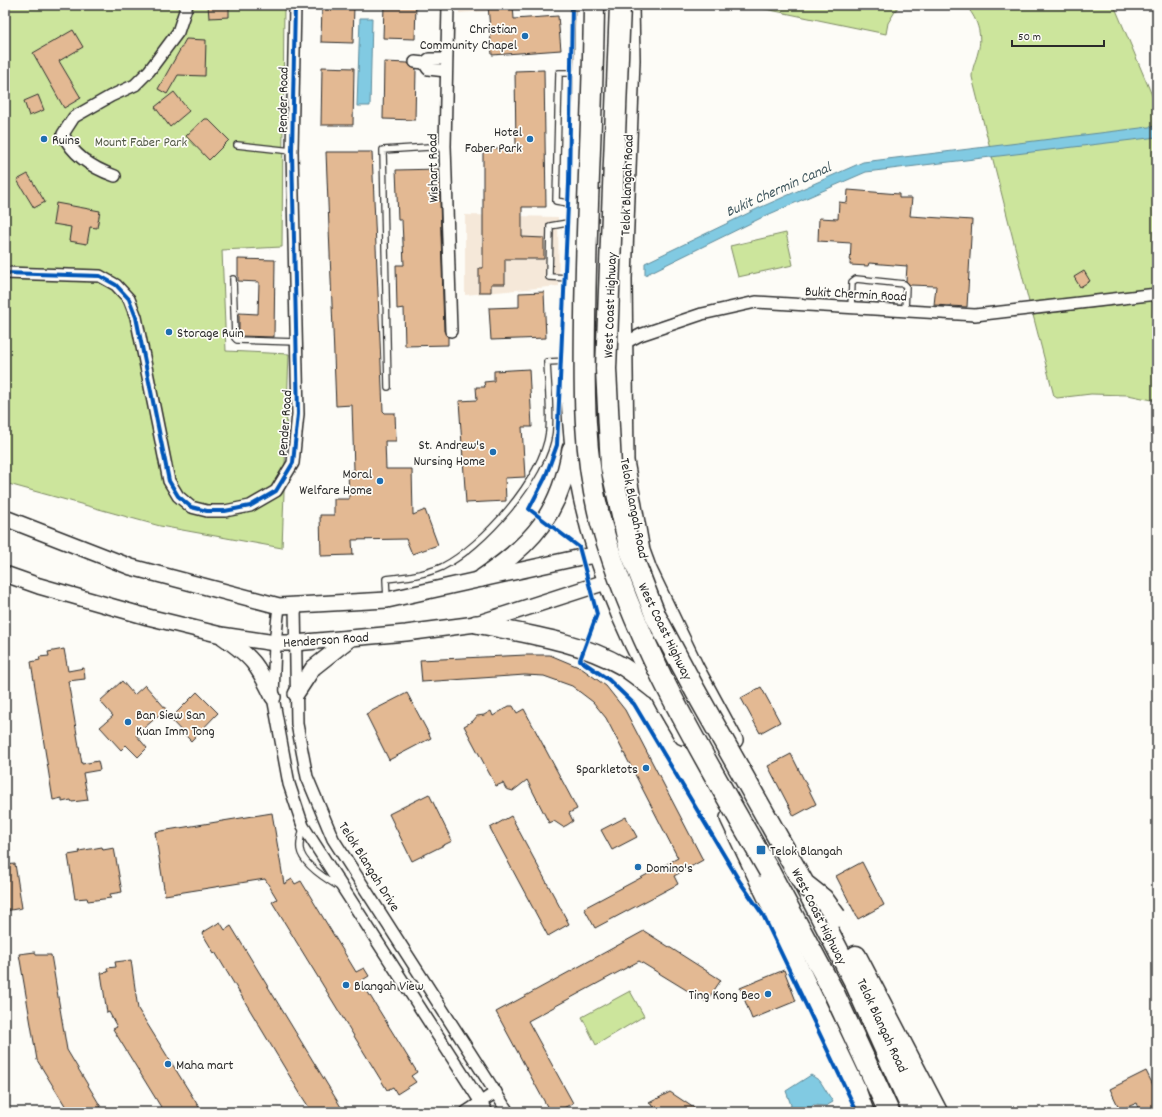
<svg xmlns="http://www.w3.org/2000/svg" width="1162" height="1117" font-family="Dekko,sans-serif">
  <rect width="100%" height="100%" fill="#fdfcf7"/>
  <filter id="ink" filterUnits="userSpaceOnUse"><feTurbulence type="fractalNoise" baseFrequency=".025" numOctaves="2"/><feDisplacementMap in="SourceGraphic" scale="8" xChannelSelector="R" yChannelSelector="G"/><feConvolveMatrix kernelMatrix="1 2 1 2 8 2 1 2 1" color-interpolation-filters="sRGB"/></filter>
  <g filter="url(#ink)">
    <g fill="#f5e8d9">
      <polygon points="459,5 567,5 567,6 459,13"/>
      <polygon points="465,215 558,217 559,286 465,295"/>
    </g>
    <g fill="#cce59c" stroke="#7c8864">
      <polygon points="5,5 284,5 282,247 222,250 226,351 289,354 282,548 160,526 5,483"/>
      <polygon points="746,5 899,5 888,23 886,34"/>
      <path d="M965,5H1114L1157,107V291L1030,306L972,77C972,67 976,61 978,52C983,35 977,17 965,5Z"/>
      <polygon points="786,233 793,265 738,277 730,246"/>
      <polygon points="1157,300 1157,401 1128,395 1091,394 1057,398 1054,396 1033,315"/>
      <polygon points="630,991 644,1016 596,1045 582,1017"/>
    </g>
    <g fill="#81cae2" stroke="#5f8a99">
      <polygon points="360,18 372,18 370,106 357,106"/>
      <polygon points="1157,126 1157,137 866,172 765,216 645,275 645,263 759,208 863,162"/>
      <polygon points="811,1075 820,1081 833,1102 826,1106 813,1105 806,1112 789,1112 791,1105 786,1091"/>
    </g>
    <g fill="#e3b993" stroke="#2b2b2b">
      <polygon points="208,5 229,5 229,17 209,18"/>
      <polygon points="322,5 354,5 353,43 321,42"/>
      <polygon points="384,5 416,5 415,39 383,38"/>
      <polygon points="488,5 513,5 514,19 558,16 561,50 492,55"/>
      <polygon points="73,30 83,47 59,61 81,98 64,108 33,53"/>
      <polygon points="186,39 206,40 205,76 178,75 167,94 158,89"/>
      <polygon points="384,62 408,63 411,67 416,69 415,120 383,119"/>
      <polygon points="322,67 354,68 353,125 321,125"/>
      <polygon points="544,70 546,207 522,207 522,237 544,238 544,259 505,259 505,284 491,284 491,292 479,292 479,268 483,268 483,149 516,148 515,71"/>
      <polygon points="174,92 189,111 170,127 155,107"/>
      <polygon points="38,95 44,110 29,116 24,101"/>
      <polygon points="204,119 208,119 229,140 209,160 186,136"/>
      <polygon points="326,152 372,152 383,411 385,413 395,413 396,441 385,441 386,469 412,469 413,515 425,510 438,545 412,554 406,539 352,540 353,555 321,556 320,515 334,515 334,499 349,499 348,471 354,470 352,405 336,406"/>
      <polygon points="439,169 444,331 448,337 448,345 405,346 404,308 397,309 396,265 404,265 402,220 398,220 396,170"/>
      <polygon points="28,174 45,202 34,208 17,180"/>
      <polygon points="848,190 899,194 899,198 912,198 910,216 972,220 967,307 934,305 936,286 910,285 906,281 907,266 869,263 868,266 850,265 851,243 818,241 819,218 838,219 839,202 847,203"/>
      <polygon points="56,203 100,211 97,228 90,227 87,244 69,241 71,227 53,224"/>
      <polygon points="238,259 275,260 274,337 239,336 239,313 258,314 259,282 238,281"/>
      <polygon points="1084,271 1090,281 1080,287 1074,277"/>
      <polygon points="544,292 546,338 491,340 489,308 519,307 519,293"/>
      <polygon points="529,369 532,427 522,427 525,477 505,478 506,501 466,503 459,401 477,400 476,387 485,387 484,382 494,381 494,371"/>
      <polygon points="64,649 68,671 84,668 85,679 68,681 82,764 98,761 100,770 83,773 88,800 72,802 71,800 62,802 62,798 53,800 31,662 40,660 39,657 49,656 48,652"/>
      <polygon points="526,655 550,655 581,668 606,686 625,710 703,860 674,876 678,884 595,928 584,908 678,858 606,718 593,702 572,686 544,676 525,675 422,682 420,660"/>
      <polygon points="122,681 134,695 145,685 166,709 136,735 147,748 138,757 126,745 121,750 100,727 113,716 100,701"/>
      <polygon points="761,687 780,722 760,733 741,698"/>
      <polygon points="197,692 218,713 191,741 170,719"/>
      <polygon points="407,693 431,738 389,760 366,714"/>
      <polygon points="509,706 513,706 517,713 524,709 573,801 577,809 569,813 573,821 567,825 563,827 554,821 549,823 527,780 513,791 506,789 503,783 496,786 464,726 473,721 477,716 484,715 491,711 493,716"/>
      <polygon points="791,754 816,804 794,816 768,766"/>
      <polygon points="429,794 452,841 412,861 389,814"/>
      <polygon points="272,813 284,884 292,879 295,884 301,881 356,972 364,968 369,976 361,981 417,1072 411,1076 416,1082 397,1094 393,1087 387,1090 272,902 277,899 265,879 165,895 155,832"/>
      <polygon points="511,816 569,924 548,936 490,828"/>
      <polygon points="626,817 637,837 612,850 601,830"/>
      <polygon points="102,847 103,850 114,848 122,892 110,894 111,898 88,901 87,898 75,899 68,855 80,853 79,851"/>
      <polygon points="862,862 884,905 858,919 836,876"/>
      <polygon points="15,864 22,908 5,911 5,865"/>
      <polygon points="220,922 225,930 231,926 344,1112 312,1112 301,1095 215,952 214,953 202,933"/>
      <polygon points="644,931 721,980 706,1002 639,961 528,1021 573,1103 556,1112 550,1112 496,1012"/>
      <polygon points="35,952 36,955 51,955 67,1050 101,1107 98,1109 100,1112 69,1112 37,1060 19,954"/>
      <polygon points="131,960 138,1009 202,1112 164,1112 113,1029 117,1027 109,1012 107,1013 101,973 108,972 107,968 116,967 115,962"/>
      <polygon points="784,970 796,1001 752,1019 740,988"/>
      <polygon points="1146,1071 1157,1093 1157,1112 1141,1112 1137,1103 1120,1110 1110,1089"/>
      <polygon points="670,1092 700,1112 661,1112 649,1103"/>
    </g>
    <g fill="none" stroke-linecap="round" stroke-linejoin="round">
      <g stroke="#2b2b2b" stroke-width="8">
        <g id="lane">
          <polyline points="237,145 292,151"/>
          <polyline points="574,204 556,201 559,73 580,73"/>
          <polyline points="570,278 549,277 550,226 573,222"/>
          <polyline points="233,279 235,338 237,340 297,342"/>
          <polyline points="851,309 852,282 856,279 904,284 906,286 905,311"/>
          <polyline points="388,387 383,150 445,146"/>
          <path d="M387,600L386,579C405,577 424,575 442,567C482,547 544,478 549,432C551,409 548,385 547,362L568,361"/>
          <path d="M303,827C302,833 299,842 300,849C302,864 326,879 338,886"/>
        </g>
      </g>
      <g stroke="#2b2b2b" stroke-width="14">
        <g id="street">
          <polyline points="448,5 445,146 451,331"/>
          <polyline points="415,62 424,63 428,69 446,71"/>
          <polyline points="424,63 429,59 446,59"/>
          <path d="M115,176C92,168 73,156 63,134L74,117L111,96L135,85L149,71L178,32L187,5"/>
          <polyline points="5,273 100,276 116,285 129,299 136,317 169,481 178,496 191,507 207,511 225,511 250,506 276,491 293,463 298,414 292,151 295,5"/>
          <polyline points="583,365 640,335 702,314 756,302 975,315 1157,294"/>
          <polyline points="279,606 275,643 273,697 289,784 303,826 487,1112"/>
          <polyline points="295,606 297,724 307,777 333,839 508,1112"/>
          <polyline points="466,1112 496,1092"/>
        </g>
      </g>
      <g stroke="#2b2b2b" stroke-width="18">
        <g id="secondary">
          <polyline points="5,518 131,567 279,606 387,600 581,557 609,554"/>
          <polyline points="5,574 39,586 148,617 221,635 275,643 295,643 406,633 476,624 618,578"/>
          <path d="M223,637C253,658 257,664 273,697"/>
          <polyline points="296,694 313,668 351,638"/>
        </g>
      </g>
      <g stroke="#2b2b2b" stroke-width="20">
        <g id="primary">
          <path d="M584,5C583,67 581,129 578,190C572,286 562,386 579,482C595,570 637,660 683,736"/>
          <polyline points="630,5 631,60 623,279 625,461 641,551 648,570 695,668 734,740"/>
          <path d="M482,578C534,543 560,512 571,449"/>
          <path d="M476,624C525,634 579,641 622,666C633,673 644,682 654,690"/>
          <polyline points="729,818 856,1087 865,1112"/>
          <polyline points="907,1076 924,1112"/>
        </g>
      </g>
      <g stroke="#2b2b2b" stroke-width="23">
        <g id="highway">
          <polyline points="769,871 834,993 889,1112"/>
          <polyline points="804,884 856,985 913,1112"/>
          <polyline points="856,956 937,1112"/>
        </g>
      </g>
      <use href="#lane" stroke="#fdfcf7" stroke-width="5.5"/>
      <use href="#street" stroke="#fdfcf7" stroke-width="11"/>
      <use href="#secondary" stroke="#fdfcf7" stroke-width="15"/>
      <use href="#primary" stroke="#fdfcf7" stroke-width="17"/>
      <use href="#highway" stroke="#fdfcf7" stroke-width="20"/>
      <g stroke="#2b2b2b" stroke-width="23" stroke-linecap="butt">
        <g id="highway-bridge">
          <path d="M594,5C593,110 586,214 585,319C584,387 583,457 601,523C636,648 706,760 769,871"/>
          <polyline points="620,5 606,369 611,467 630,550 656,617 696,692 804,884 823,899 836,917"/>
        </g>
      </g>
      <use href="#highway-bridge" stroke="#fdfcf7" stroke-width="20"/>
      <g stroke="#fdfcf7" stroke-width="6">
        <g id="cycleway">
          <polyline points="572,5 569,183 557,445 545,478 529,509 579,547 597,614 580,660 609,680 634,704 740,882 763,915 857,1112"/>
          <polyline points="5,273 100,276 116,285 129,299 136,317 169,481 178,496 191,507 207,511 225,511 250,506 276,491 293,463 298,414 292,151 295,5"/>
        </g>
      </g>
      <use href="#cycleway" stroke="#0057b8" stroke-width="4"/>
    </g>
  </g>
  <g fill="#1f6fb2" stroke="#fdfcf7" stroke-width="1.5">
    <circle cx="525" cy="36" r="4"/>
    <circle cx="44" cy="139" r="4"/>
    <circle cx="530" cy="139" r="4"/>
    <circle cx="169" cy="332" r="4"/>
    <circle cx="493" cy="452" r="4"/>
    <circle cx="380" cy="481" r="4"/>
    <circle cx="128" cy="722" r="4"/>
    <circle cx="646" cy="768" r="4"/>
    <rect x="756" y="845" width="10" height="10" rx="2"/>
    <circle cx="638" cy="867" r="4"/>
    <circle cx="346" cy="985" r="4"/>
    <circle cx="768" cy="994" r="4"/>
    <circle cx="168" cy="1064" r="4"/>
  </g>
  <g text-anchor="middle" stroke-width="3.5" stroke-linejoin="round" paint-order="stroke">
    <g font-size="14" fill="#2b2b2b" stroke="#fdfcf7" text-anchor="start">
      <text x="517" y="33" text-anchor="end">Christian<tspan x="517" dy="16">Community Chapel</tspan></text>
      <text x="522" y="136" text-anchor="end">Hotel<tspan x="522" dy="16">Faber Park</tspan></text>
      <text x="52" y="144">Ruins</text>
      <text x="177" y="337">Storage Ruin</text>
      <text x="485" y="449" text-anchor="end">St. Andrew's<tspan x="485" dy="16">Nursing Home</tspan></text>
      <text x="372" y="478" text-anchor="end">Moral<tspan x="372" dy="16">Welfare Home</tspan></text>
      <text x="136" y="719">Ban Siew San<tspan x="136" dy="16">Kuan Imm Tong</tspan></text>
      <text x="638" y="773" text-anchor="end">Sparkletots</text>
      <text x="770" y="855">Telok Blangah</text>
      <text x="646" y="872">Domino's</text>
      <text x="354" y="990">Blangah View</text>
      <text x="760" y="999" text-anchor="end">Ting Kong Beo</text>
      <text x="176" y="1069">Maha mart</text>
    </g>
    <g font-size="14" fill="#2b2b2b" stroke="#fdfcf7">
      <text transform="translate(282 100) rotate(-89)" y="5">Pender Road</text>
      <text transform="translate(432 168) rotate(-91)" y="5">Wishart Road</text>
      <text transform="translate(626 185) rotate(-88)" y="5">Telok Blangah Road</text>
      <text transform="translate(856 293) rotate(3)" y="5">Bukit Chermin Road</text>
      <text transform="translate(609 305) rotate(-88)" y="5">West Coast Highway</text>
      <text transform="translate(284 423) rotate(-86)" y="5">Pender Road</text>
      <text transform="translate(635 508) rotate(79)" y="5">Telok Blangah Road</text>
      <text transform="translate(666 631) rotate(64)" y="5">West Coast Highway</text>
      <text transform="translate(326 639) rotate(-4)" y="5">Henderson Road</text>
      <text transform="translate(370 866) rotate(58)" y="5">Telok Blangah Drive</text>
      <text transform="translate(820 916) rotate(63)" y="5">West Coast Highway</text>
      <text transform="translate(883 1025) rotate(65)" y="5">Telok Blangah Road</text>
    </g>
    <g font-size="14" fill="#535a47" stroke="#fdfcf7">
      <text x="141" y="146">Mount Faber Park</text>
    </g>
    <g font-size="15" font-style="italic" fill="#455b62" stroke="#fdfcf7">
      <text transform="translate(778 189) rotate(-24)" y="5">Bukit Chermin Canal</text>
    </g>
  </g>
  <rect width="1162" height="1117" fill="none" stroke="#fdfcf7" stroke-width="20"/>
  <rect x="10" y="10" width="1142" height="1097" fill="none" stroke="#2b2b2b" stroke-width="1.5" filter="url(#ink)"/>
  <path d="M1012 40v6h92v-6" fill="none" stroke="#2b2b2b" stroke-width="2"/>
  <text x="1018" y="40" font-size="12" fill="#2b2b2b" stroke="#fdfcf7" stroke-width="3" paint-order="stroke">50 m</text>
</svg>
